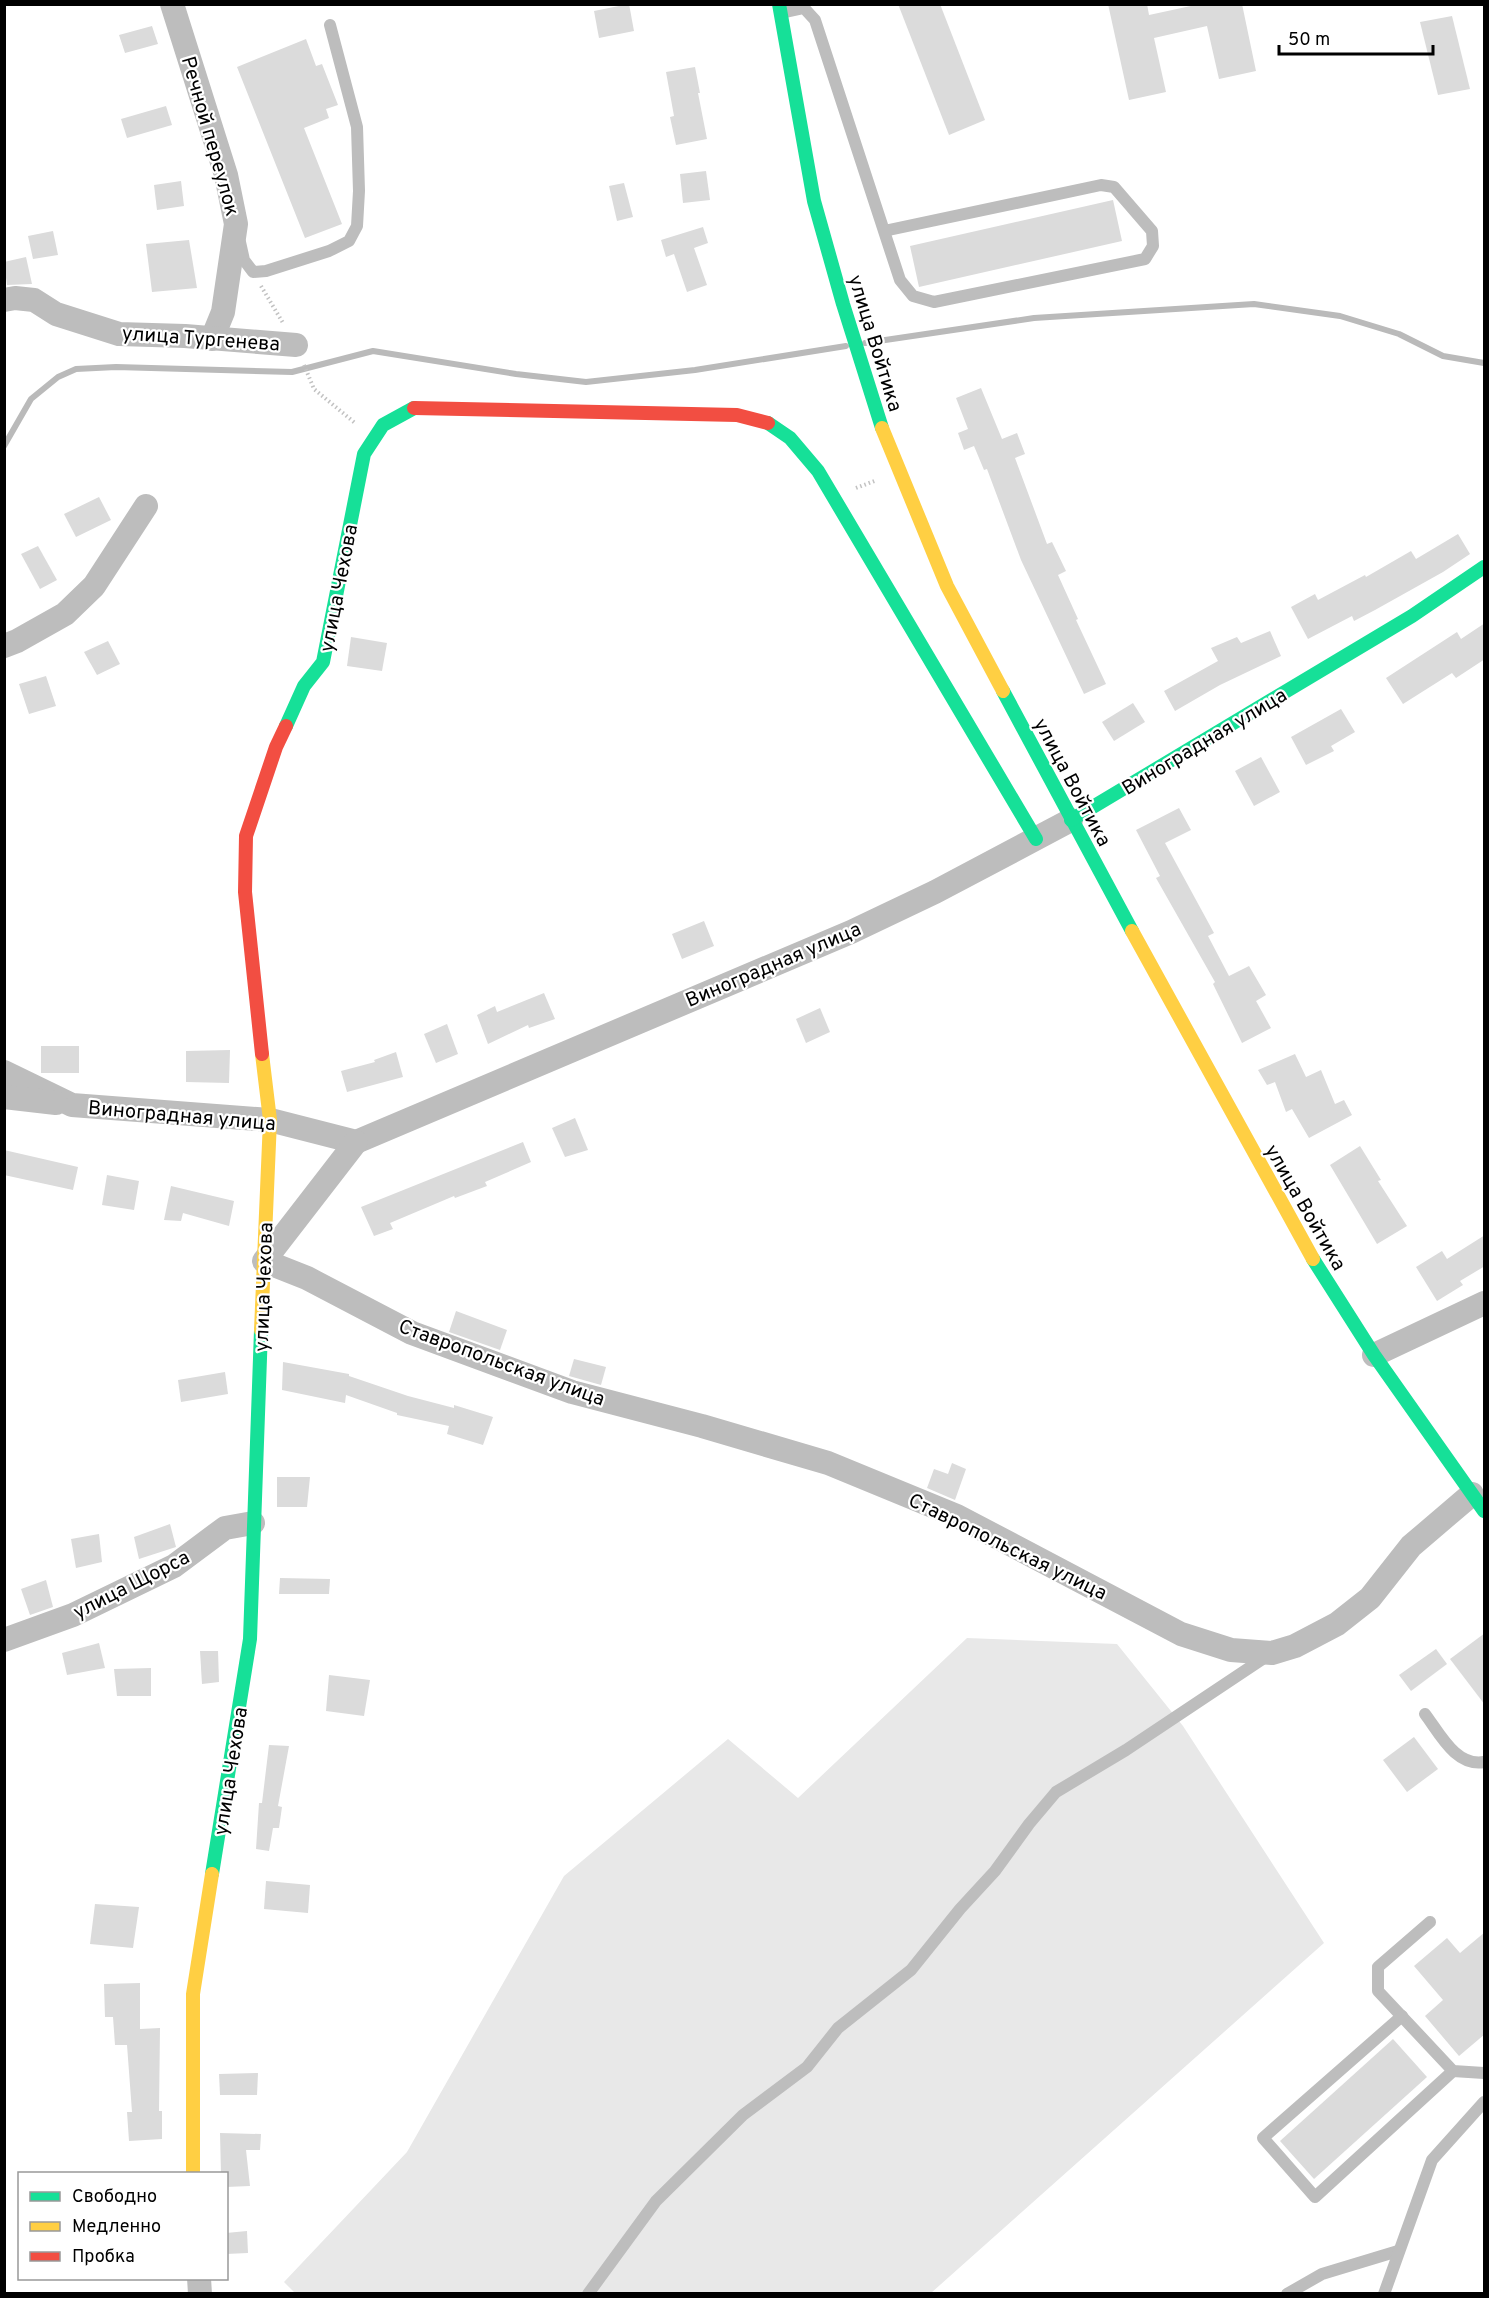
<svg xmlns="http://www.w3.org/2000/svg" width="1489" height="2298" font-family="Overpass,sans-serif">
  <rect width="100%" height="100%" fill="#fff"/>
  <polygon fill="#e8e8e8" points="967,1638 1117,1644 1183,1726 1324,1943 931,2293 296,2294 284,2282 407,2152 564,1876 728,1739 798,1798"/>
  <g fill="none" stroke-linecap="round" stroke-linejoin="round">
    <g stroke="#bababa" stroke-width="6">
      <polyline points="865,343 1034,318 1254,304 1340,316 1399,334 1443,356 1484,363"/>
      <polyline points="4,446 31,399 58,377 76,369 116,367 292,372 373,351 516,374 586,382 695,370 846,346"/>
    </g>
  </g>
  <g fill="#dbdbdb">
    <polygon points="629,4 634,31 599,38 594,11"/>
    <polygon points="898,4 940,4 985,120 949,135"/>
    <polygon points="1108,4 1147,4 1149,15 1200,4 1242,4 1256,71 1219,79 1207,26 1154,38 1166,92 1129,100"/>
    <polygon points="1452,16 1470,89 1438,95 1420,22"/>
    <polygon points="152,26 158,44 125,53 119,35"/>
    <polygon points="306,39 316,66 322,64 338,105 326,109 329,118 304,128 342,224 305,238 237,67"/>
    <polygon points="695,67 700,93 698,93 707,139 676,145 670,117 674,116 666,72"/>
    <polygon points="166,106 172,125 127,138 121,119"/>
    <polygon points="706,171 710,200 683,203 680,174"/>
    <polygon points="181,181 184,206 157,210 154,185"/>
    <polygon points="624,183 633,217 617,221 609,186"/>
    <polygon points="1113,200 1122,241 919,287 910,246"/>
    <polygon points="703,227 708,243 694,248 707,285 687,292 674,254 666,257 661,240"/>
    <polygon points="53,231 58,255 33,259 28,236"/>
    <polygon points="189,240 197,288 152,292 146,244"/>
    <polygon points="26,257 32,284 7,285 4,262"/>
    <polygon points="981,388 1002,439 1017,433 1025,454 1015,458 1047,544 1052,542 1066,571 1058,575 1078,619 1076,620 1106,684 1084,694 1021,560 987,469 984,470 974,446 964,450 958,433 968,429 956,398"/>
    <polygon points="99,497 111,520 76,537 64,514"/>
    <polygon points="1458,534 1470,554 1443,572 1375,610 1354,621 1352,616 1308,639 1291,607 1315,594 1318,600 1365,575 1366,577 1411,551 1416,559"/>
    <polygon points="38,546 57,580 40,589 21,554"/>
    <polygon points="1485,623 1485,659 1456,678 1452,673 1403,704 1386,678 1457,632 1461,639"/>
    <polygon points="1270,631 1281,656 1220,685 1175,711 1164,691 1218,661 1211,648 1237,637 1241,643"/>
    <polygon points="351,637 387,643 382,671 347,666"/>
    <polygon points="108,641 120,664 97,675 84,652"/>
    <polygon points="46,676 56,706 29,714 19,684"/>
    <polygon points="1133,703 1145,722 1114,741 1102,722"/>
    <polygon points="1341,709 1355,732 1331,746 1334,751 1306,765 1291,737"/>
    <polygon points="1261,757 1280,792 1254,806 1235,771"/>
    <polygon points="1179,808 1191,830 1165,843 1214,933 1208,936 1229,976 1249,966 1266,995 1256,1001 1271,1028 1242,1043 1213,984 1215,982 1156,878 1160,876 1136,830"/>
    <polygon points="704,921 714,946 682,959 672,934"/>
    <polygon points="544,993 555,1019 529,1028 528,1025 488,1044 477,1015 495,1006 497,1012"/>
    <polygon points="820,1008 830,1032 806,1043 796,1019"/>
    <polygon points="447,1024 458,1054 436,1063 424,1034"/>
    <rect x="41" y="1046" width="38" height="27"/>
    <polygon points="230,1050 229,1083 186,1082 186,1051"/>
    <polygon points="396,1052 403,1077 347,1092 341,1071 375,1062 374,1060"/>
    <polygon points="1295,1054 1306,1077 1321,1070 1335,1104 1344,1100 1352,1115 1309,1138 1292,1109 1286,1112 1275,1082 1267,1085 1258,1070"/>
    <polygon points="575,1118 588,1150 565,1157 552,1128"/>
    <polygon points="523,1142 531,1162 485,1182 487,1186 455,1198 454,1196 390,1223 393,1229 374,1236 361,1207"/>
    <polygon points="1360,1146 1381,1180 1378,1181 1407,1226 1377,1244 1330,1165"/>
    <polygon points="4,1150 78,1167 73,1190 4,1175"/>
    <polygon points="107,1175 139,1181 134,1210 102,1205"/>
    <polygon points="171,1186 234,1201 229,1226 183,1213 181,1221 164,1220"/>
    <polygon points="1485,1235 1485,1266 1460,1281 1463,1285 1437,1301 1416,1267 1442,1251 1447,1259"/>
    <polygon points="456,1311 507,1330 500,1350 449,1332"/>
    <polygon points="574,1359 606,1367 601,1385 569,1376"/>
    <polygon points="283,1362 349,1374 349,1376 408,1396 454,1408 454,1405 493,1417 483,1445 447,1434 449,1426 397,1415 397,1413 346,1395 345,1403 282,1390"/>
    <polygon points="225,1372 228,1394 181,1402 178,1380"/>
    <polygon points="952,1463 966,1469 955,1500 927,1488 934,1469 948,1474"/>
    <polygon points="277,1477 310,1477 307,1507 277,1507"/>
    <polygon points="170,1524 176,1547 139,1559 134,1537"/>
    <polygon points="99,1534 102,1562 76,1568 71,1539"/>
    <polygon points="280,1578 330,1579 329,1594 279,1594"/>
    <polygon points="46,1580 53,1607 30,1615 21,1589"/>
    <polygon points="1485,1633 1485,1705 1450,1659"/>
    <polygon points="99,1643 105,1668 67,1675 62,1653"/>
    <polygon points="1436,1649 1447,1664 1411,1691 1399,1675"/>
    <polygon points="200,1651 218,1651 219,1682 202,1684"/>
    <polygon points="151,1668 151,1696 117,1696 114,1669"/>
    <polygon points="329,1675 370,1680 364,1716 326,1711"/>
    <polygon points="1414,1737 1438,1769 1407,1792 1383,1760"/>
    <polygon points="269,1745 289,1746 278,1806 282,1807 279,1828 273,1828 269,1851 256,1849 259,1803 262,1803"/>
    <polygon points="266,1881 310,1885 308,1913 264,1909"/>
    <polygon points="95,1904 139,1907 133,1948 90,1944"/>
    <polygon points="1485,1932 1485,2034 1459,2056 1425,2016 1443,2000 1414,1966 1447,1938 1460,1953"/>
    <polygon points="140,1983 140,2029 160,2028 159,2111 162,2111 162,2139 129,2141 127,2112 132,2112 127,2045 115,2045 113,2017 105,2017 104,1984"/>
    <polygon points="1393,2039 1427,2077 1314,2179 1280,2141"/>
    <polygon points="258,2073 257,2095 220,2095 219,2074"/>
    <polygon points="220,2133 261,2134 260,2150 246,2150 250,2186 226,2187 226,2174 221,2174"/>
    <polygon points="247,2231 248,2253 226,2254 226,2233"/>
  </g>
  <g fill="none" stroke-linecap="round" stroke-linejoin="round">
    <g stroke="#c2c2c2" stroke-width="4" stroke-dasharray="1.5 3" stroke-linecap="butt">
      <polyline points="261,286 283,323"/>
      <polyline points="304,365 314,389 355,423"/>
      <polyline points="856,488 877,480"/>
    </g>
    <g stroke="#bdbdbd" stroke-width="12">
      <polyline points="781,13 804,8 815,20 900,280 913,296 934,302 1145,259 1153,246 1152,231 1114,187 1101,185 884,231"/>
      <polyline points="240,242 244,260 253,272 266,271 329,251 349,241 357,226 359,191 357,127 330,25"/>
      <path d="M1425,1714C1440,1734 1456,1767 1484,1762"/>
      <polyline points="1430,1922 1378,1967 1378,1991 1453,2071 1484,2073"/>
      <polyline points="1402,2016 1263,2138 1315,2197 1453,2071"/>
      <polyline points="588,2294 656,2201 743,2115 807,2067 838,2028 911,1970 960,1909 995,1871 1029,1824 1056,1792 1126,1750 1267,1656"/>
      <polyline points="1287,2294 1322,2274 1398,2251"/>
      <polyline points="1384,2294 1432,2160 1484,2102"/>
    </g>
    <g stroke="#bdbdbd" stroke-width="24">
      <polyline points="172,4 226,175 236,224 223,312 212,339"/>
      <polyline points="4,300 15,298 34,300 56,314 119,334 185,336 296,345"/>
      <polyline points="4,646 17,641 65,614 94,586 146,506"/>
      <polyline points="4,1072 72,1105 270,1120 356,1142 851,932 935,892 1071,820"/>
      <polyline points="4,1097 56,1103"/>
      <polyline points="356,1142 264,1261 307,1278 412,1333 572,1392 702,1426 828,1463 957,1516 1181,1634 1231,1650 1272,1653 1295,1646 1337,1624 1370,1598 1411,1546 1472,1494"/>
      <polyline points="1374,1355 1484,1303"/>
      <polyline points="4,1640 73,1615 174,1566 225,1528 253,1523"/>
      <polyline points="199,2278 200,2294"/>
    </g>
    <g stroke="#16e098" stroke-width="14">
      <polyline points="779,4 814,201 843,304 882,428"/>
      <polyline points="768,423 790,438 818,471 1036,839"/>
      <polyline points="1003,691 1132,931"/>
      <polyline points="286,726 304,686 323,662 364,454 383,425 414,408"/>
      <polyline points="1071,820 1412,616 1484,567"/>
      <polyline points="1313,1259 1374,1355 1484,1511"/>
      <polyline points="212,1874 250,1639 261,1330"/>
    </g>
    <g stroke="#ffcf43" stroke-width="14">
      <polyline points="882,428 947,586 1003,691"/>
      <polyline points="1132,931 1313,1259"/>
      <polyline points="261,1330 270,1120 262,1054"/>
      <polyline points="193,2174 193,1994 212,1874"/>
    </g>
    <g stroke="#f24e42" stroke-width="14">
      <polyline points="414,408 737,415 768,423"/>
      <polyline points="262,1054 245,892 246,836 276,747 286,726"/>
    </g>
  </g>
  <g text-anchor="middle" stroke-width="4.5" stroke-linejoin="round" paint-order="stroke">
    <g font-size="20" fill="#000" stroke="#fff">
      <text transform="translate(211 136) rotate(74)" y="7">Речной переулок</text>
      <text transform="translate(201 338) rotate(4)" y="7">улица Тургенева</text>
      <text transform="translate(876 343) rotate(73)" y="7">улица Войтика</text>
      <text transform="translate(338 588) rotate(-79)" y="7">улица Чехова</text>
      <text transform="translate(1204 741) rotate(-31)" y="7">Виноградная улица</text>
      <text transform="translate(1073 782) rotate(62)" y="7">улица Войтика</text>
      <text transform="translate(773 964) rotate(-23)" y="7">Виноградная улица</text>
      <text transform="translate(182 1115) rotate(5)" y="7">Виноградная улица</text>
      <text transform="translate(1306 1207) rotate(60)" y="7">улица Войтика</text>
      <text transform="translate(263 1287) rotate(-88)" y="7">улица Чехова</text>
      <text transform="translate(502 1362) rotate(20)" y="7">Ставропольская улица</text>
      <text transform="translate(1008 1546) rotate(26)" y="7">Ставропольская улица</text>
      <text transform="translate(131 1584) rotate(-27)" y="7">улица Щорса</text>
      <text transform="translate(230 1771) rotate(-81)" y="7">улица Чехова</text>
    </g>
  </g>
  <rect width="1489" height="2298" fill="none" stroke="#000000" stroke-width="12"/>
  <rect x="18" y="2172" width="210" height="108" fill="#ffffff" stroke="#999999" stroke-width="1.5"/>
  <rect x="30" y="2192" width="30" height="9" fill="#16e098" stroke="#999999" stroke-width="1.5"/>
  <text x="72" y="2202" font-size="18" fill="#000000">Свободно</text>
  <rect x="30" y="2222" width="30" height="9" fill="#ffcf43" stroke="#999999" stroke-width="1.5"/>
  <text x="72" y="2232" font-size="18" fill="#000000">Медленно</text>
  <rect x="30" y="2252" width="30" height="9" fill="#f24e42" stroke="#999999" stroke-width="1.5"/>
  <text x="72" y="2262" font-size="18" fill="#000000">Пробка</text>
  <path d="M1279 45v9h154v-9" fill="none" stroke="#000000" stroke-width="3"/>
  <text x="1288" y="45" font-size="18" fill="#000000" stroke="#ffffff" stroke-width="4.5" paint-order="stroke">50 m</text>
</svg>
